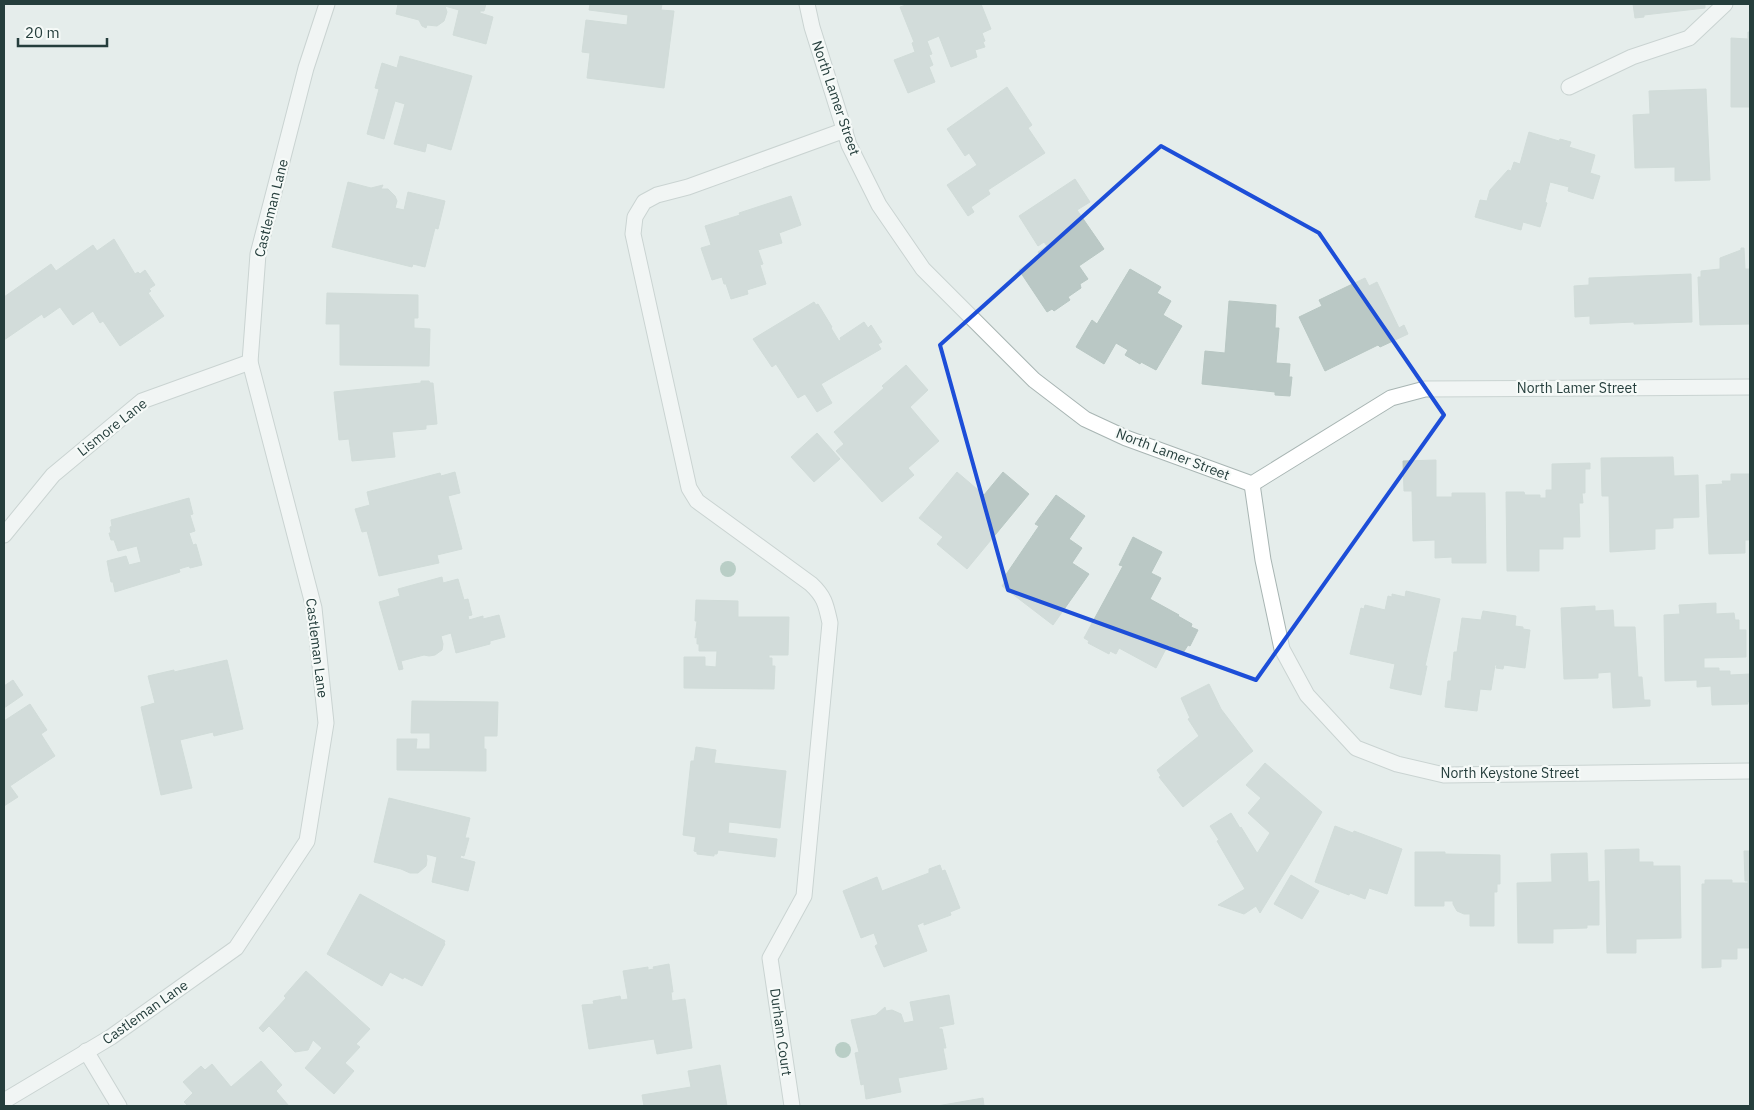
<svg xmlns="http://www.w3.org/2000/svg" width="1754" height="1110" font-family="'IBM Plex Sans',sans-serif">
  <rect width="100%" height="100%" fill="#e5edeb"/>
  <g fill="#bac8c5" stroke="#b8c7c3">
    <polygon points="398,4 486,4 484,11 480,11 480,13 493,17 486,44 453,35 459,10 445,6 447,12 444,21 437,26 427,25 426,28 422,26 419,20 396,14"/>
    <polygon points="590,4 662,4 661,10 674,11 664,88 587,78 590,53 582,52 586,20 627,25 628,15 589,10"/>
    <polygon points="909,4 981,4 991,29 982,33 985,41 983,42 985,47 975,50 977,57 951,67 939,36 927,41 932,54 929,55 933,65 929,67 935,82 908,93 894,60 915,52 912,43 914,42 900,7"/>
    <polygon points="1633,4 1705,4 1705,8 1644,15 1644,17 1635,18"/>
    <polygon points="1748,32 1750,32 1750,107 1731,107 1731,38 1748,39"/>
    <polygon points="400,56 472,76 451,150 427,143 425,152 394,144 405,104 395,101 384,139 367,134 379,89 375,88 382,63 397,68"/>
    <polygon points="1007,87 1032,125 1028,128 1045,153 988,190 990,194 971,207 974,212 968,216 947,185 977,165 969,153 965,156 947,129"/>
    <polygon points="1706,89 1710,180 1675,181 1675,167 1635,168 1633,115 1650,114 1649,91"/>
    <polygon points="1529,132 1559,141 1560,139 1571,142 1569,147 1595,155 1590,173 1600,176 1593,199 1568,191 1569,187 1550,182 1545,202 1547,203 1540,227 1523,222 1521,230 1475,217 1480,200 1487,201 1490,190 1508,170 1511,171 1514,162 1520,164"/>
    <polygon points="1075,179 1090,202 1077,210 1104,249 1079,266 1088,279 1080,284 1081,288 1068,297 1070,300 1054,311 1052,309 1047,312 1019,270 1040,255 1038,252 1047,246 1044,242 1038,246 1019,216"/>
    <polygon points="348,182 371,188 383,185 381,189 388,189 395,196 397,201 395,208 404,210 408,192 445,201 438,229 435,228 425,267 413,264 412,267 332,247"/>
    <polygon points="791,196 801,225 779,233 782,243 758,250 763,264 760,265 766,284 747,290 748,294 731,299 726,284 724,284 722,277 712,280 701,248 711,245 705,226 740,215 739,213"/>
    <polygon points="114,239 135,274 138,272 140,274 145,270 155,285 149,289 151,291 148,293 164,316 120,346 103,321 100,323 93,311 73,325 60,307 44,318 42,314 4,340 4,297 51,264 56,271 93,245 97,251"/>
    <polygon points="1741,248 1744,248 1745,269 1750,269 1750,324 1700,325 1698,277 1701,277 1701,271 1720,269 1720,258 1741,250"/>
    <polygon points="1130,269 1161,287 1157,293 1171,301 1163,315 1182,326 1156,370 1141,362 1140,364 1125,355 1128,350 1116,343 1104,364 1076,347 1092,320 1097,324"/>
    <polygon points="1691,274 1692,322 1634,324 1634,322 1590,324 1590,316 1575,317 1574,286 1589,285 1589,278"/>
    <polygon points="1365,278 1369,286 1377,282 1399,328 1404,325 1408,334 1380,347 1378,345 1325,371 1299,317 1322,306 1319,300"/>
    <polygon points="327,293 418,295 418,318 414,318 414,328 430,329 429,366 340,365 340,324 326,324"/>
    <polygon points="1229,301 1276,305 1275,328 1279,328 1276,363 1290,364 1289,377 1292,377 1290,396 1275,395 1275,392 1202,384 1205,351 1225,353"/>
    <polygon points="814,302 816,305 818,304 832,327 831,328 839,341 841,340 840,338 864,322 868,328 871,325 882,342 878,344 881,349 821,384 832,403 817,412 805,394 798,398 776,364 772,367 753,339"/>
    <polygon points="906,365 928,390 910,407 939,441 908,468 914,475 882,502 836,451 844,444 834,432 884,388 882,386"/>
    <polygon points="421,381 429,381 430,383 433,383 437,424 426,425 426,429 392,432 395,457 352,461 349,439 339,440 334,392 421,383"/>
    <polygon points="817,433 840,459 814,482 791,457"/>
    <polygon points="1673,457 1674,476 1698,475 1699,517 1673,518 1673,528 1655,529 1655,549 1610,552 1609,496 1602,496 1601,458"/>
    <polygon points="1436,460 1436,497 1452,497 1452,493 1485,493 1486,563 1452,563 1452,557 1435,558 1435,540 1413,541 1412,491 1404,491 1403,461"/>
    <polygon points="1590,463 1590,469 1585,469 1585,493 1582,493 1583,503 1579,503 1580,537 1563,537 1563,549 1539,549 1539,571 1507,571 1506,492 1524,492 1525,495 1540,495 1540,498 1546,498 1546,490 1552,490 1552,464"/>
    <polygon points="455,472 460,493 448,496 462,549 437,555 439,563 379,576 367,531 362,532 355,509 370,505 367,492 440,473 441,476"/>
    <polygon points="957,472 984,495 1003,472 1029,494 967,569 937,544 943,537 919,518"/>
    <polygon points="1731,474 1750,474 1750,540 1745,540 1745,553 1709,554 1706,485 1723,484 1722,481 1731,481"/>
    <polygon points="1056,495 1085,516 1069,539 1082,548 1072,563 1089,574 1053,625 1002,586 1007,578 1005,576 1039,526 1035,524"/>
    <polygon points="189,498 193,514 190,515 195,531 189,533 193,545 196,544 202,565 190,568 189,566 179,569 180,572 115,592 113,582 111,582 107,561 126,556 129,565 141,562 137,546 118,551 114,540 111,540 109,533 111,533 110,527 112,526 111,520"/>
    <polygon points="1133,537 1162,552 1151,573 1161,578 1150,599 1179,615 1178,616 1192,624 1191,627 1198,630 1190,646 1188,645 1183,653 1168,645 1156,668 1119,648 1116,654 1110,651 1109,654 1088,643 1089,641 1084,638 1123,566 1119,565"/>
    <polygon points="442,577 443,583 458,579 464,600 468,599 472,615 468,616 469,620 483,616 483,619 499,615 505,637 490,641 490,644 456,653 451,633 441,636 443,644 442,650 435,655 429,656 424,655 401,661 403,669 399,670 379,602 400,596 398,589"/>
    <polygon points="1406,591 1440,599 1425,666 1427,666 1421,695 1390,688 1395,664 1350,654 1361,608 1364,609 1365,605 1385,610 1388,596 1392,597 1392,594 1405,597"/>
    <polygon points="696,600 738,601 738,617 789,617 788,655 769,655 769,658 772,658 772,666 775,666 774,689 684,688 684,657 705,657 705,666 716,667 717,651 699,651 699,644 697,644 697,637 695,638 697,621 695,621"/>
    <polygon points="1716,603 1716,614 1734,613 1735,620 1739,620 1739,630 1746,630 1746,657 1704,658 1704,668 1719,668 1719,671 1730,671 1730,675 1750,674 1750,702 1747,702 1748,704 1712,705 1711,686 1697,687 1697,680 1665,681 1664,615 1680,614 1679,605"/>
    <polygon points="1595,606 1595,611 1613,610 1614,627 1635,627 1638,677 1642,677 1644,700 1650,700 1650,706 1613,708 1611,672 1598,673 1598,678 1564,679 1561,608"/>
    <polygon points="1483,611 1516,616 1515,626 1523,627 1523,629 1530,630 1525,668 1504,665 1503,669 1496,668 1497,665 1495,665 1491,690 1480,689 1477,711 1445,707 1448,681 1451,681 1454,652 1457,652 1462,618 1481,620"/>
    <polygon points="227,660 243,729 214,736 213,732 180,740 192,788 161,795 141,707 155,703 148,676 174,670 174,672"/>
    <polygon points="13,680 23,695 4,708 4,686"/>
    <polygon points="1209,684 1221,709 1253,751 1183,807 1159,777 1161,776 1157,770 1199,736 1188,719 1190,718 1181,698"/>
    <polygon points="412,701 498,702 497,736 484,736 484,749 486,749 486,771 397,770 397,739 417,739 416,749 430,749 430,733 411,733"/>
    <polygon points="30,704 47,730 41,734 55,756 10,786 18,797 4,806 4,721"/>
    <polygon points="696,747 716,750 714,763 786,771 780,828 729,822 728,833 777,839 775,857 718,850 717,854 714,854 714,856 697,854 697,852 694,851 696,837 683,835 691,761 694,761"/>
    <polygon points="1265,763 1322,812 1260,913 1256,906 1244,914 1218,905 1245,889 1217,841 1219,840 1210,826 1231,813 1240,828 1241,827 1257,853 1258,852 1270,833 1248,813 1261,798 1246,785"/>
    <polygon points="389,798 470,818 465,838 469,838 464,856 461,855 460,858 475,862 468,891 432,882 437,857 426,854 427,860 426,866 418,873 410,873 401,869 374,862"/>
    <polygon points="1335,826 1353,833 1354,831 1402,849 1387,894 1369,888 1365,899 1350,893 1349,895 1315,882"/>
    <polygon points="1639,849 1639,862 1653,862 1653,866 1680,866 1681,938 1636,939 1636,953 1607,953 1605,850"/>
    <polygon points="1744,851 1750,851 1750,948 1737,948 1737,959 1721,959 1721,967 1702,968 1702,884 1705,884 1705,880 1732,880 1732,883 1748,883 1748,881 1745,881"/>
    <polygon points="1415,852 1445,852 1445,854 1500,855 1500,884 1497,884 1497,892 1494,892 1494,926 1470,926 1470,914 1464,914 1457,911 1453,904 1453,901 1444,901 1444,906 1415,906"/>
    <polygon points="1587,853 1588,882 1599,881 1599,925 1587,925 1587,928 1553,929 1553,943 1518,943 1517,883 1552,882 1551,854"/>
    <polygon points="940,865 942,871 945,870 960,908 950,912 951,915 924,925 924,922 917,925 927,951 884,967 875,946 878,944 874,933 861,938 843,891 877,877 882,891 929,873 929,869"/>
    <polygon points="1291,875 1319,891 1302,919 1274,904"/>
    <polygon points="360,894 445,941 444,943 445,944 422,986 404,977 403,979 390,972 382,986 327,954"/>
    <polygon points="669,964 673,992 671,992 672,1001 685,999 692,1048 657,1054 654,1039 589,1049 582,1005 594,1004 593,1001 620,996 621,1000 628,999 623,971 648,967 648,970 654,969 653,967"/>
    <polygon points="306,971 370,1029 356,1044 360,1047 345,1063 354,1071 334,1094 305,1068 322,1048 313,1040 308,1050 295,1052 269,1026 263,1032 259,1028 286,998 284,996"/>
    <polygon points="949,995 954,1024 939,1027 939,1029 942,1029 946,1048 943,1048 947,1069 898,1078 901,1092 866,1099 864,1084 861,1085 855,1053 859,1052 851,1020 876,1015 885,1007 886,1011 892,1010 901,1014 904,1023 914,1021 910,1002"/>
    <polygon points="261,1061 282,1085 276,1091 289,1106 188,1106 184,1102 193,1093 183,1082 201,1066 205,1070 212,1064 231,1087"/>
    <polygon points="720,1065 727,1106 644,1106 642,1095 691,1087 688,1071"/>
    <polygon points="983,1098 984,1106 937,1106"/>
  </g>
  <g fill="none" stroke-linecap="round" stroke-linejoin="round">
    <g stroke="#a8b5b3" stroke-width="17">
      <g id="minor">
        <polyline points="807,4 812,27 849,145 879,205 923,269 1034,380 1085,419 1126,438 1252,484 1391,398 1425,389 1750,387"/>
        <polyline points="1569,87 1632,57 1689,38 1725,4"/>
        <polyline points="1252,484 1263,560 1282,649 1307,695 1356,748 1397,764 1444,775 1750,771"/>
        <polyline points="4,535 53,475 142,401 250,362"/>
        <polyline points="86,1051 119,1106"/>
        <polyline points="4,1101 111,1037 236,948 307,841 326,723 314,608 250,362 258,254 306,68 327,4"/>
        <path d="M792,1106L770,958L804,896L830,623C826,605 825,597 811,584L697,501L689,488L633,234L635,217L644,202L657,195L688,187L845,130"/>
      </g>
    </g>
    <use href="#minor" stroke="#fff" stroke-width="15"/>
  </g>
  <g fill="#83a99a">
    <circle cx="728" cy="569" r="8"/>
    <circle cx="843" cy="1050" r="8"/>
  </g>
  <path d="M0 0H1754V1110H0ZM1161,146L1319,233L1444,415L1256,680L1008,590L940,345Z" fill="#e5edeb" fill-opacity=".55" fill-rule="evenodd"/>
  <path fill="none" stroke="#1d4ed8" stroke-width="4" stroke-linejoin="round" d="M1161,146L1319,233L1444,415L1256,680L1008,590L940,345Z"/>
  <g text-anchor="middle" stroke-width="4.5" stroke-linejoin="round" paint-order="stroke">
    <g font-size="14" fill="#253e3c" stroke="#f6faf8">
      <text transform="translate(836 98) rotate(71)" y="5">North Lamer Street</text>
      <text transform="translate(271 208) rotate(-76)" y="5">Castleman Lane</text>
      <text x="1577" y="393">North Lamer Street</text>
      <text transform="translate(112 427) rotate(-38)" y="5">Lismore Lane</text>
      <text transform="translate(1173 454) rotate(21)" y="5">North Lamer Street</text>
      <text transform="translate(317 648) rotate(83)" y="5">Castleman Lane</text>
      <text x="1510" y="778">North Keystone Street</text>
      <text transform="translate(145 1012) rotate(-35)" y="5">Castleman Lane</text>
      <text transform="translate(781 1032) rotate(82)" y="5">Durham Court</text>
    </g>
  </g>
  <rect width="1754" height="1110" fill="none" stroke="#253e3c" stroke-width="10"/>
  <path d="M18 38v8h89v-8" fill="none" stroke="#253e3c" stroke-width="2.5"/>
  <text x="25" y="38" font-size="15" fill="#253e3c" stroke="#f6faf8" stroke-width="4" paint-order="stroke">20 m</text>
</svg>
